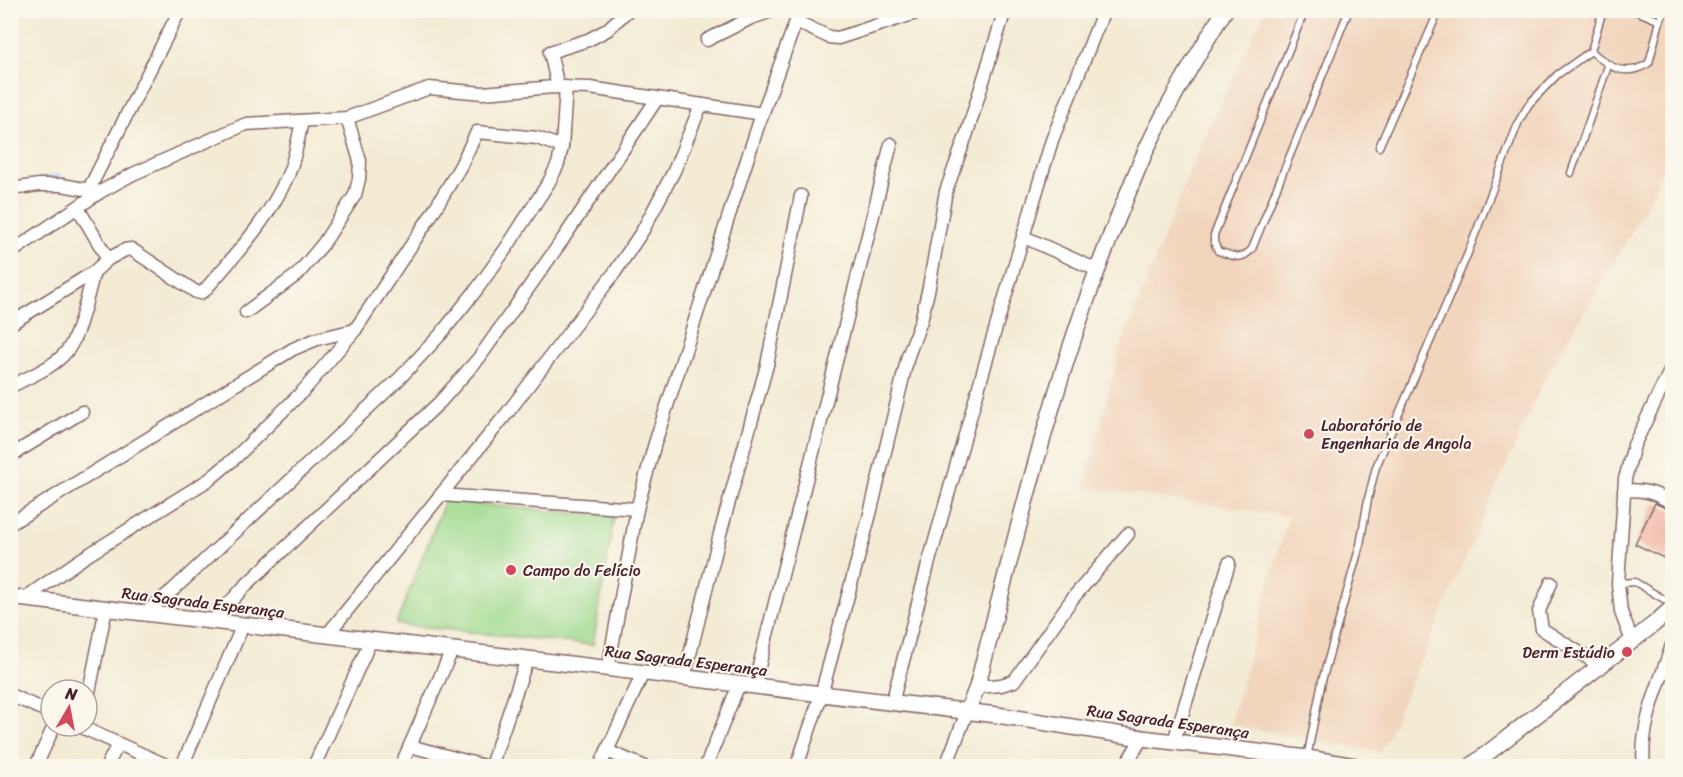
<svg xmlns="http://www.w3.org/2000/svg" width="1683" height="777" font-family="Sriracha,sans-serif">
  <rect width="100%" height="100%" fill="#fbf7ec"/>
  <filter id="ink" filterUnits="userSpaceOnUse"><feTurbulence type="fractalNoise" baseFrequency=".0167" numOctaves="2"/><feDisplacementMap in="SourceGraphic" scale="12" xChannelSelector="R" yChannelSelector="G"/><feConvolveMatrix kernelMatrix="1 2 1 2 8 2 1 2 1" color-interpolation-filters="sRGB"/></filter>
  <filter id="wash" filterUnits="userSpaceOnUse"><feTurbulence type="fractalNoise" baseFrequency=".008" numOctaves="4" result="noise"/><feDisplacementMap in="SourceGraphic" scale="24" xChannelSelector="R" yChannelSelector="G"/><feGaussianBlur stdDeviation="1.35" result="paint"/><feColorMatrix in="noise" values="0 0 0 0 0 0 0 0 0 0 0 0 0 0 0 0 0 1.4 0 .05"/><feComposite in="paint" operator="in"/></filter>
  <g filter="url(#wash)">
    <rect width="100%" height="100%" fill="#f3ebd4"/>
    <polygon fill="#f2d5bd" points="1265,11 1672,11 1672,151 1645,209 1543,381 1381,752 1230,725 1288,516 1085,487 1119,351 1192,165"/>
    <polygon fill="#9eda8e" stroke="#747c5c" stroke-width="1.5" points="445,501 614,517 593,645 396,624"/>
    <g fill="none" stroke-linecap="round" stroke-linejoin="round">
      <polyline stroke="#82bef4" stroke-width="4.5" points="40,180 58,177"/>
    </g>
    <g id="blocks">
      <polygon fill="#f0b1a1" points="1655,503 1672,511 1672,562 1635,544"/>
    </g>
  </g>
  <g filter="url(#ink)">
    <use href="#blocks" fill-opacity="0" stroke="#856666" stroke-width="1.5"/>
    <g fill="none" stroke-linecap="round" stroke-linejoin="round">
      <g stroke="#856666" stroke-width="9">
        <g id="service">
          <path d="M1305,10L1214,235V242L1218,251C1234,256 1240,262 1252,249L1349,10"/>
          <polyline points="1634,10 1660,21"/>
          <path d="M1591,51C1610,68 1626,78 1649,63L1660,21L1665,10"/>
          <polyline points="1379,147 1439,10"/>
          <polyline points="1571,173 1608,66"/>
          <polyline points="1618,583 1635,582 1672,604"/>
          <polyline points="1307,758 1322,681 1360,545 1368,499 1376,467 1466,258 1519,121 1529,104 1557,75 1591,51 1603,10"/>
        </g>
      </g>
      <g stroke="#856666" stroke-width="15">
        <g id="minor">
          <polyline points="797,22 829,37 838,38 925,10"/>
          <polyline points="707,40 751,18 775,10"/>
          <polyline points="558,87 550,52 588,40 607,30 628,10"/>
          <polyline points="10,189 39,185 62,185 100,192 133,174 246,124 347,118 429,88 483,93 554,87 590,88 763,114"/>
          <polyline points="89,189 180,10"/>
          <polyline points="1024,237 1097,270"/>
          <polyline points="10,253 100,192"/>
          <path d="M108,259L125,250L131,249L196,292L200,293L204,291C236,254 268,221 288,175C295,159 298,139 302,121"/>
          <polyline points="246,312 298,274 323,244 355,195 359,179 360,161 347,118"/>
          <polyline points="10,324 94,272 108,259 78,208"/>
          <path d="M10,387C28,377 53,368 66,352C79,338 88,292 94,272"/>
          <polyline points="10,456 82,412"/>
          <path d="M1624,491C1643,488 1657,494 1672,503"/>
          <polyline points="441,495 637,509"/>
          <polyline points="10,524 293,349 317,339 355,330"/>
          <polyline points="1551,583 1539,611 1542,629 1599,665"/>
          <polyline points="25,598 83,558 210,479 236,457 304,390 355,330 430,217 460,167 477,132 537,138 562,147"/>
          <polyline points="145,613 174,589 398,380 440,335 477,289 507,247 549,182 558,164 562,147 566,87"/>
          <polyline points="213,621 244,587 440,402 479,358 563,239 657,99"/>
          <polyline points="327,635 508,412 615,272 643,230 674,171 701,105"/>
          <polyline points="1632,641 1621,612 1618,583 1625,479 1634,445 1672,367"/>
          <polyline points="608,669 637,509 655,443 758,126 800,10"/>
          <polyline points="684,678 720,534 767,365 801,196"/>
          <polyline points="754,686 891,144"/>
          <polyline points="977,687 1001,685 1014,681 1072,599 1128,534"/>
          <polyline points="10,695 51,713"/>
          <polyline points="87,702 106,608"/>
          <polyline points="892,703 928,565 991,344 1052,140 1104,10"/>
          <polyline points="79,726 168,766"/>
          <polyline points="1174,741 1229,563"/>
          <polyline points="410,746 484,766"/>
          <polyline points="607,751 643,766"/>
          <polyline points="36,766 54,726"/>
          <polyline points="107,766 118,744"/>
          <polyline points="182,766 243,625"/>
          <polyline points="314,766 371,640"/>
          <polyline points="401,766 452,650"/>
          <polyline points="491,766 527,659"/>
          <polyline points="600,766 643,673"/>
          <polyline points="706,766 739,684"/>
          <polyline points="797,766 821,695 870,514 908,356 921,321 929,287 946,191 967,133 1005,10"/>
          <polyline points="946,766 967,712"/>
          <polyline points="1125,766 1142,738"/>
          <path d="M1644,766C1639,726 1660,683 1672,645"/>
        </g>
      </g>
      <g stroke="#856666" stroke-width="18">
        <g id="tertiary">
          <polyline points="10,597 997,715 1142,738 1307,758 1355,766"/>
          <path d="M967,712L977,687C1018,528 1056,368 1119,215C1128,193 1137,170 1147,148C1170,100 1197,55 1225,10"/>
          <polyline points="1471,766 1654,624 1672,608"/>
        </g>
      </g>
      <use href="#service" stroke="#fff" stroke-width="6"/>
      <use href="#minor" stroke="#fff" stroke-width="12"/>
      <use href="#tertiary" stroke="#fff" stroke-width="15"/>
    </g>
  </g>
  <g fill="#d1495b" stroke="#fbf7ec" stroke-width="2">
    <circle cx="1309" cy="434" r="6"/>
    <circle cx="511" cy="570" r="6"/>
    <circle cx="1627" cy="652" r="6"/>
  </g>
  <g text-anchor="middle" stroke-width="4.5" stroke-linejoin="round" paint-order="stroke">
    <g font-size="16" fill="#4a1f2b" stroke="#fbf7ec" text-anchor="start">
      <text x="1321" y="431">Laboratório de<tspan x="1321" dy="18">Engenharia de Angola</tspan></text>
      <text x="523" y="576">Campo do Felício</text>
      <text x="1615" y="658" text-anchor="end">Derm Estúdio</text>
    </g>
    <g font-size="16" fill="#4a1f2b" stroke="#fbf7ec">
      <text transform="translate(203 602) rotate(7)" y="6">Rua Sagrada Esperança</text>
      <text transform="translate(686 660) rotate(7)" y="6">Rua Sagrada Esperança</text>
      <text transform="translate(1168 721) rotate(8)" y="6">Rua Sagrada Esperança</text>
    </g>
  </g>
  <rect width="1683" height="777" fill="none" stroke="#fbf7ec" stroke-width="36"/>
  <g transform="translate(69 708) rotate(10)"><circle r="28" fill="#fbf7ec" stroke="#b4a19f" stroke-width="1.5"/>
  <path d="M0-4.5L10 22L0 15L-10 22Z" fill="#d1495b"/>
  <text y="-9" font-size="16" font-weight="bold" text-anchor="middle" fill="#4a1f2b">N</text>
  </g>
</svg>
